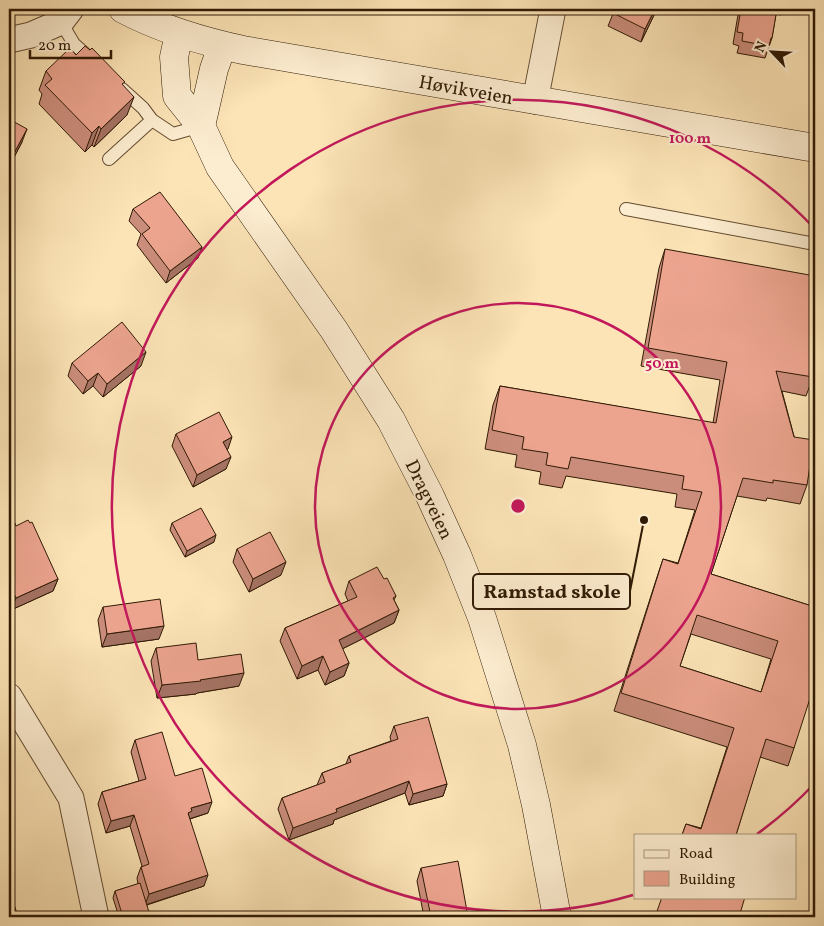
<svg xmlns="http://www.w3.org/2000/svg" width="824" height="926" font-family="Vollkorn,serif">
  <rect width="100%" height="100%" fill="#fce4b6"/>
  <filter id="stains"><feTurbulence type="fractalNoise" baseFrequency=".004" numOctaves="4"/><feColorMatrix values="0 0 0 0 .2 0 0 0 0 .09 0 0 0 0 .02 0 0 0 .5 -.17"/></filter>
  <radialGradient id="worn" r=".72"><stop offset=".6" stop-color="#630" stop-opacity="0"/><stop offset="1" stop-color="#630" stop-opacity=".3"/></radialGradient>
  <g fill="none" stroke-linecap="round" stroke-linejoin="round">
    <g stroke="#634c31" stroke-width="14">
      <g id="service">
        <polyline points="61,22 74,44 93,61"/>
        <polyline points="122,89 143,108 152,120 173,134 201,126"/>
        <polyline points="109,159 152,120"/>
        <polyline points="626,209 815,244"/>
      </g>
    </g>
    <g stroke="#634c31" stroke-width="27">
      <g id="minor">
        <polyline points="9,40 31,35 61,22 71,9"/>
        <polyline points="535,101 553,9"/>
        <polyline points="9,696 71,798 96,917"/>
      </g>
    </g>
    <g stroke="#301a05" stroke-width="29">
      <g id="secondary">
        <path d="M123,9C161,29 201,41 243,50L815,148"/>
        <polyline points="179,34 174,57 177,96 201,126 220,167 334,330 391,420 430,496 457,555 482,618 522,745 536,805 557,917"/>
        <polyline points="201,126 214,69 222,46"/>
      </g>
    </g>
    <use href="#service" stroke="#fdedd0" stroke-width="12"/>
    <use href="#minor" stroke="#fdedd0" stroke-width="25"/>
    <use href="#secondary" stroke="#fdedd0" stroke-width="28"/>
  </g>
  <g fill="#cb8d7b" stroke="#301a05" fill-rule="evenodd">
    <polygon points="615,9 657,9 641,42 608,26"/>
    <polygon points="739,9 784,9 781,15 776,14 772,38 765,58 737,53 739,46 733,44"/>
    <polygon points="46,71 123,86 127,115 94,147 92,145 85,152 39,104 42,94 39,90"/>
    <polygon points="9,119 22,142 9,167"/>
    <polygon points="133,209 202,247 198,258 166,283 137,245 141,234 129,221"/>
    <path d="M665,249L813,377L806,396L782,391L807,485L800,504L767,498L766,501L737,496L711,574L815,607L794,748L788,766L760,757L736,835H682L686,824L701,828L727,747L614,711L657,577L663,559L678,563L695,510L675,507L677,494L566,476L562,488L539,484L541,472L515,467L517,455L485,449L493,405L500,386L713,423L720,380L641,366L659,268ZM691,634L771,659L761,692L680,666Z"/>
    <polygon points="72,363 141,366 103,397 93,386 83,394 68,376"/>
    <polygon points="176,434 228,449 227,450 226,469 193,487 172,446"/>
    <polygon points="9,510 16,526 58,579 53,591 11,610 9,605"/>
    <polygon points="172,523 214,542 185,557 170,530"/>
    <polygon points="237,549 281,575 249,592 233,562"/>
    <polygon points="384,579 396,596 394,600 399,610 394,623 342,649 349,663 344,676 325,685 318,670 297,679 280,641 285,628 348,601 345,594 349,581"/>
    <polygon points="103,607 159,639 102,647 98,620"/>
    <polygon points="156,648 198,660 239,686 197,693 196,694 157,698 151,661"/>
    <polygon points="394,726 447,784 443,796 409,805 405,793 334,820 333,824 289,840 278,809 282,798 317,785 322,773 346,764 349,756 391,741 390,737"/>
    <polygon points="135,740 175,776 208,813 190,819 204,886 147,905 147,917 119,917 113,898 115,891 138,884 137,878 141,867 142,866 130,826 106,833 98,804 102,792 139,781 131,752"/>
    <polygon points="421,868 468,917 424,917 417,881"/>
  </g>
  <g fill="#a57364" stroke="#301a05">
    <polygon points="655,9 657,9 641,42 645,29"/>
    <polygon points="134,97 127,115 94,147 101,129"/>
    <polygon points="99,126 92,145 85,152 92,133"/>
    <polygon points="27,129 22,142 9,167 11,159"/>
    <polygon points="202,247 198,258 166,283 170,271"/>
    <polygon points="146,352 141,366 103,397 107,384"/>
    <polygon points="98,373 93,386 83,394 88,381"/>
    <polygon points="232,437 228,449 219,454 223,442"/>
    <polygon points="231,457 226,469 193,487 197,475"/>
    <polygon points="216,535 214,542 185,557 187,551"/>
    <polygon points="286,562 281,575 249,592 253,579"/>
    <polygon points="58,579 53,591 11,610 16,598"/>
    <polygon points="399,610 394,623 334,653 339,640"/>
    <polygon points="164,626 159,639 102,647 107,634"/>
    <polygon points="323,656 318,670 297,679 302,666"/>
    <polygon points="349,663 344,676 325,685 330,672"/>
    <polygon points="244,673 239,686 197,693 196,694 157,698 162,685"/>
    <polygon points="409,781 405,793 334,820 333,824 289,840 293,828 336,809"/>
    <polygon points="447,784 443,796 409,805 413,794"/>
    <polygon points="212,802 208,813 189,819 188,813 191,808"/>
    <polygon points="134,815 130,826 106,833 111,821"/>
    <polygon points="208,875 204,886 145,905 149,894"/>
    <polygon points="149,912 147,917 133,917"/>
  </g>
  <g fill="#eca48f" stroke="#301a05" fill-rule="evenodd">
    <polygon points="615,9 655,9 645,29 613,13"/>
    <polygon points="741,9 777,9 772,38 771,38 769,46 742,41 743,33 737,32"/>
    <polygon points="85,46 90,50 92,48 125,82 122,84 134,97 101,129 99,126 92,133 45,85 52,79 46,71 70,48 76,55"/>
    <polygon points="9,119 27,129 11,159 9,158"/>
    <polygon points="160,192 202,247 170,271 142,234 150,228 133,209"/>
    <path d="M665,249L815,276V365L813,377L776,371L794,437L814,440L807,485L773,480V483L743,478L711,574L815,607V683L794,748L766,739L736,835H682L686,824L701,829L734,728L621,693L663,559L678,564L702,492L682,489L684,476L571,457L568,469L546,465L548,453L522,449L524,437L492,430L500,386L716,423L727,362L648,348ZM697,615L778,641L761,692L680,666Z"/>
    <polygon points="122,322 146,352 107,384 98,373 88,381 72,363"/>
    <polygon points="219,412 232,437 223,442 231,457 197,475 176,434"/>
    <polygon points="201,508 216,535 187,551 172,523"/>
    <polygon points="9,510 16,526 28,520 30,523 32,522 58,579 16,598 9,583"/>
    <polygon points="270,532 286,562 253,579 237,549"/>
    <polygon points="377,567 384,579 387,578 396,596 393,598 399,610 339,640 349,663 330,672 323,656 302,666 285,628 357,597 349,581"/>
    <polygon points="160,599 164,626 107,634 103,607"/>
    <polygon points="196,643 198,660 241,654 244,673 200,680 201,681 162,685 156,648"/>
    <polygon points="428,717 447,784 413,794 409,781 336,809 337,812 293,828 282,798 325,782 322,773 351,762 349,756 398,739 394,726"/>
    <polygon points="162,732 175,776 202,768 212,802 191,808 192,811 188,813 208,875 149,894 141,867 149,864 134,815 111,821 102,792 146,779 135,740"/>
    <polygon points="458,861 468,917 431,917 421,868"/>
    <polygon points="140,883 149,912 133,917 123,917 115,891"/>
    <polygon points="9,888 18,917 9,917"/>
    <polygon points="662,897 745,897 739,917 655,917"/>
  </g>
  <g fill="none" stroke="#c2185b" stroke-width="2.5">
    <circle cx="518" cy="506" r="203"/>
    <path d="M815 783A406 406 0 0 1 757 834M633 895A406 406 0 1 1 815 229"/>
  </g>
  <g text-anchor="middle" stroke-width="4" stroke-linejoin="round" paint-order="stroke">
    <g font-size="19" fill="#301a05" stroke="#fdedd0">
      <text transform="translate(466 89) rotate(10)" y="7">Høvikveien</text>
      <text transform="translate(430 499) rotate(64)" y="7">Dragveien</text>
    </g>
  </g>
  <circle cx="518" cy="506" r="8" fill="#c2185b" stroke="#fdedd0" stroke-width="2.5"/>
  <g font-size="15" text-anchor="middle" font-weight="bold" fill="#c2185b" stroke="#fdedd0" stroke-width="4" stroke-linejoin="round" paint-order="stroke">
    <text x="690" y="143">100 m</text>
    <text x="662" y="368">50 m</text>
  </g>
  <path fill="none" stroke="#301a05" stroke-width="2" d="M644 520L630 591"/>
  <circle fill="#301a05" stroke="#fdedd0" stroke-width="2" cx="644" cy="520" r="5"/>
  <rect fill="#fdedd0" stroke="#301a05" stroke-width="2" x="473" y="574" width="157" height="35" rx="5"/>
  <g font-size="20" text-anchor="middle" font-weight="bold" fill="#301a05">
    <text x="552" y="598">Ramstad skole</text>
  </g>
  <rect width="824" height="926" fill="none" stroke="#fce4b6" stroke-width="30"/>
  <rect x="10" y="10" width="804" height="906" fill="none" stroke="#301a05" stroke-width="2.5"/>
  <rect x="15" y="15" width="794" height="896" fill="none" stroke="#301a05"/>
  <rect x="634" y="834" width="162" height="65" fill="#fdedd0" stroke="#ab997f"/>
  <rect x="644" y="850" width="25" height="8" fill="#fdedd0" stroke="#ab997f"/>
  <text x="679" y="858" font-size="15" fill="#301a05">Road</text>
  <rect x="644" y="871" width="25" height="15" fill="#eca48f" stroke="#ab997f"/>
  <text x="679" y="884" font-size="15" fill="#301a05">Building</text>
  <g transform="translate(772 52) rotate(295)" stroke="#fdedd0" stroke-width="4" paint-order="stroke">
  <path d="M0-4L9 19L0 12L-9 19Z" fill="#301a05"/>
  <text y="-8" font-size="14" font-weight="bold" text-anchor="middle" fill="#301a05">N</text>
  </g>
  <path d="M30 50v8h81v-8" fill="none" stroke="#301a05" stroke-width="2.5"/>
  <text x="38" y="50" font-size="15" fill="#301a05" stroke="#fdedd0" stroke-width="4" paint-order="stroke">20 m</text>
  <rect width="100%" height="100%" filter="url(#stains)"/>
  <rect width="100%" height="100%" fill="url(#worn)"/>
</svg>
